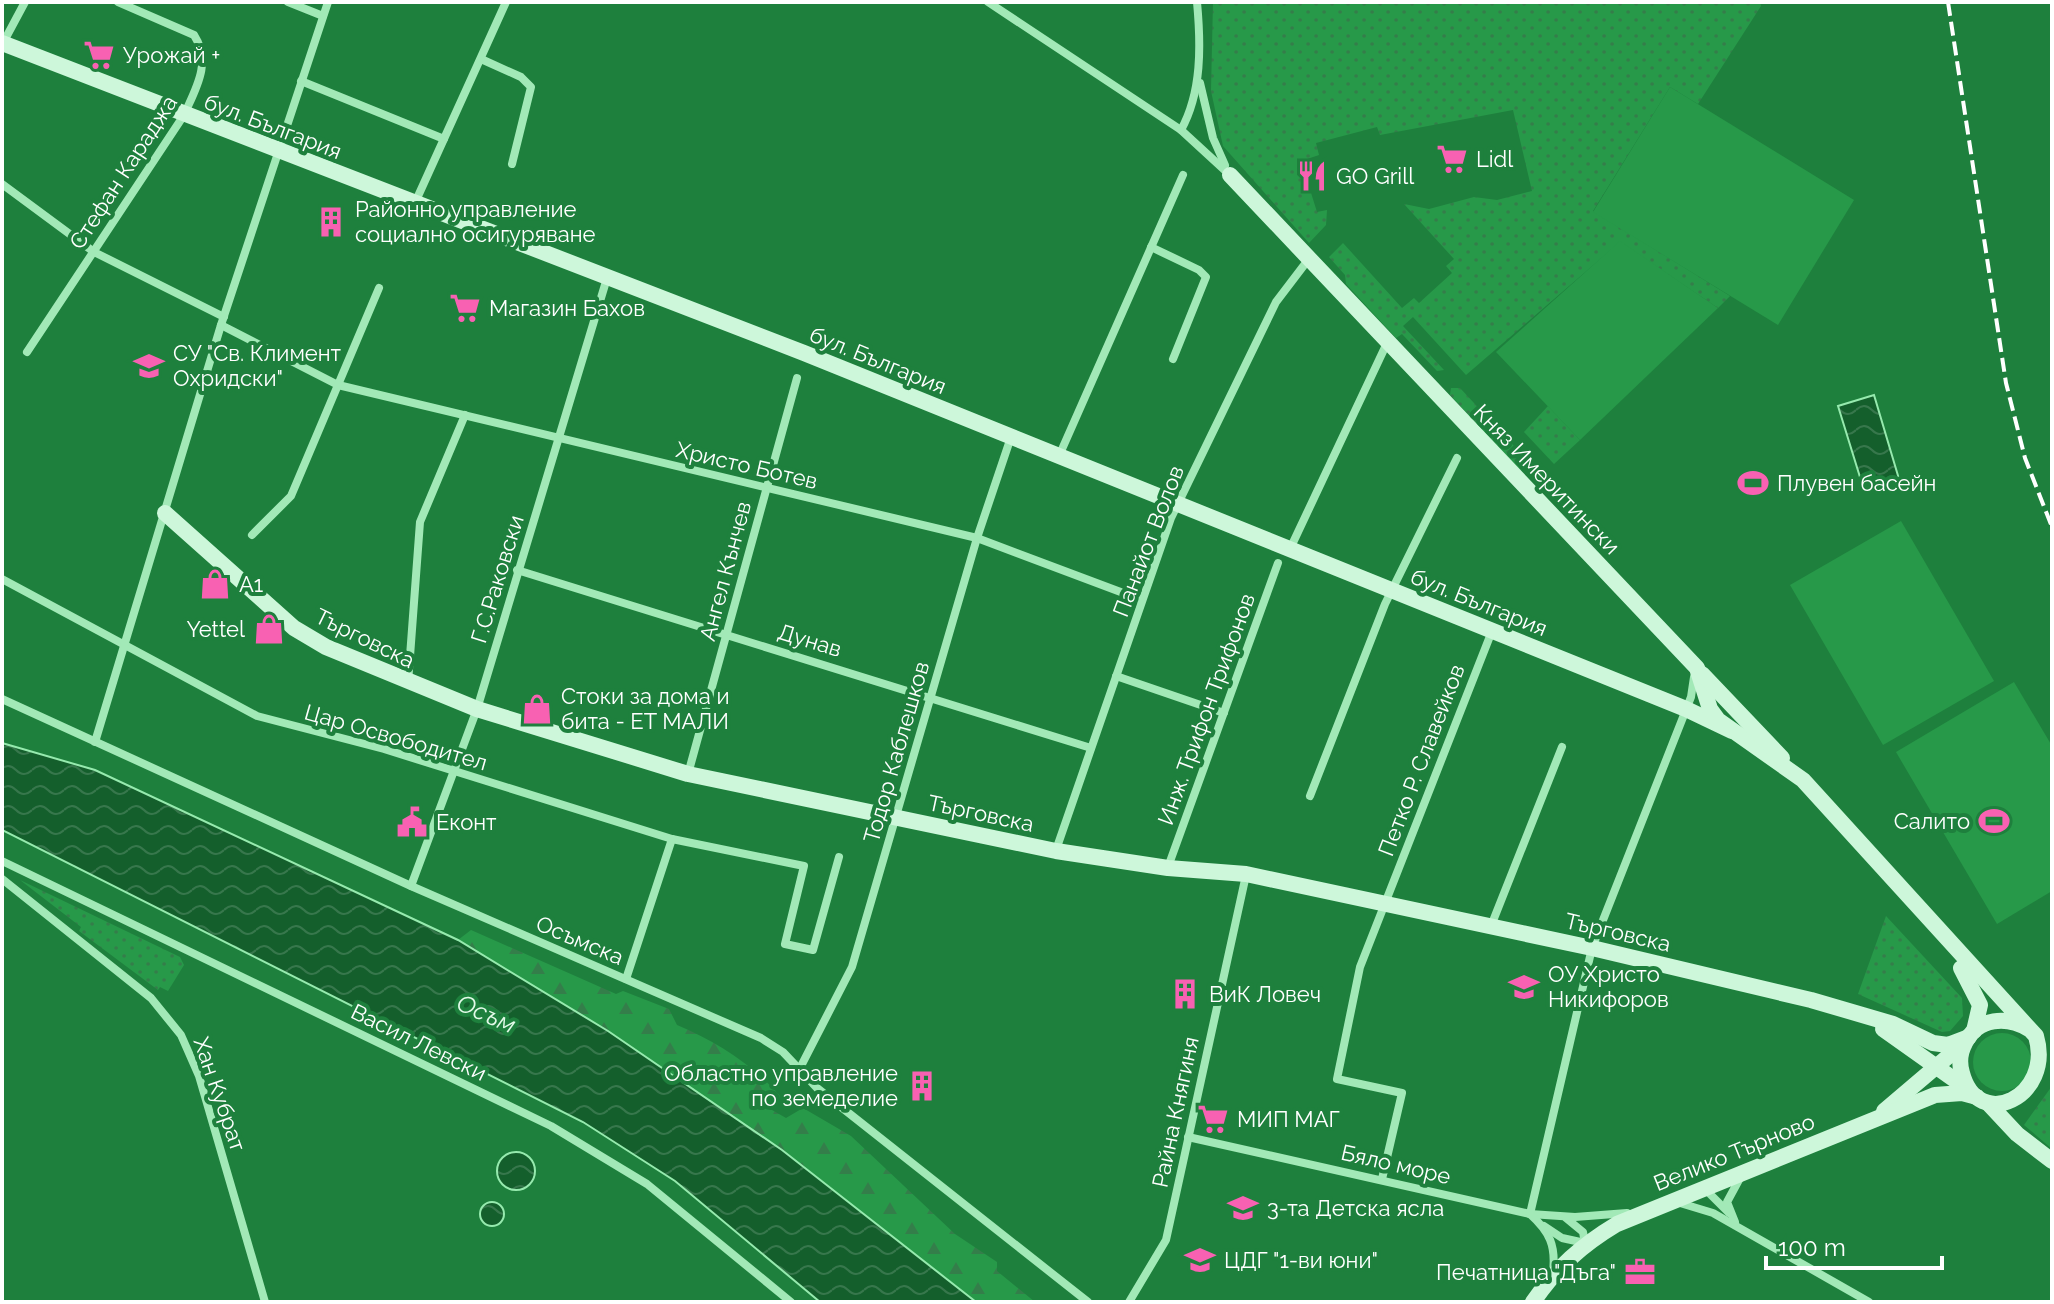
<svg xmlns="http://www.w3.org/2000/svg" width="2054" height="1304" font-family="Raleway,sans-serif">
  <defs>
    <pattern id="grass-dots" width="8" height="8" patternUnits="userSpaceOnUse" patternTransform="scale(2)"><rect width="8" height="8" fill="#279949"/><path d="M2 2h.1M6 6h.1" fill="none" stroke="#347e4a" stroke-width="1.8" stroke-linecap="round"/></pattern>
    <pattern id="forest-firs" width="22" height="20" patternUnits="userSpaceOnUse" patternTransform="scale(2)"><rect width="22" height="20" fill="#279949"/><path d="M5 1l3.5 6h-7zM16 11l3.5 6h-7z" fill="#347e4a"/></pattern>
    <pattern id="water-waves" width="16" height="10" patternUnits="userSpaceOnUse" patternTransform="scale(2)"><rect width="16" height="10" fill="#145f2c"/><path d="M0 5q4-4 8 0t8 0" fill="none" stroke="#37774c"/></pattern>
  </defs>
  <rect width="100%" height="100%" fill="#1e803d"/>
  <g fill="url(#grass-dots)">
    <polygon points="1213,2 1760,2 1761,6 1698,104 1670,87 1593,211 1730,296 1718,308 1620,242 1466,375 1413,317 1403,326 1444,370 1437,371 1402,334 1396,338 1346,284 1345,275 1329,257 1343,243 1402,308 1414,298 1419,303 1452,273 1446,266 1454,259 1404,204 1429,209 1474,197 1497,200 1532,191 1513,110 1380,135 1377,127 1316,143 1319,155 1301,161 1317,212 1327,210 1326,225 1309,243 1223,146 1211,91"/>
    <polygon points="1451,388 1460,388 1530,463 1527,469 1520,470 1450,395"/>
    <polygon points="1548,406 1580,440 1554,464 1524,432"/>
    <polygon points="20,880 180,957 184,965 168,991 160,987 158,990 79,931 81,927"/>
    <polygon points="1886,916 1962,998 1963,1016 1950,1031 1942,1032 1858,994"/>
    <polygon points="2052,1086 2052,1149 2024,1125"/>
  </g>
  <path fill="url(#forest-firs)" d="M471,930L616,994L623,991L669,1009L677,1025C717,1042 752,1064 781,1097L772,1110L786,1118L803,1108L851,1136L955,1234L997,1262V1271L1035,1302H976L782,1150L608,1031L458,940Z"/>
  <g fill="#279949">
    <polygon points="1670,87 1854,200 1778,325 1593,212"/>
    <polygon points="1620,241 1718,308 1580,440 1496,352"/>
    <polygon points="1901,521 1994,681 1883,745 1790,585"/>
    <polygon points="2014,682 2052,746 2052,891 1997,924 1896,752"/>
    <circle cx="2002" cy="1062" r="29"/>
  </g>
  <g fill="url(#water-waves)" stroke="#96eaae" stroke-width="2">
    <polygon points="1874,395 1899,479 1864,490 1838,406"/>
    <polygon points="2,743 95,770 458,940 608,1031 782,1150 976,1302 820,1302 675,1181 583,1122 2,830"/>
    <circle cx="516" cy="1171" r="19"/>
    <circle cx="492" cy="1214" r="12"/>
  </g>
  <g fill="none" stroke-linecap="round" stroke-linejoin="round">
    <g stroke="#a2e9b7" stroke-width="8">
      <polyline points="288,2 323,16"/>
      <polyline points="988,2 1181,130 1230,175"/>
      <polyline points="3,43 25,2"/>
      <polyline points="481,59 521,77 531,87 512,164"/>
      <polyline points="301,81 444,139"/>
      <polyline points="1200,83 1213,138 1225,165"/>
      <path d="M1181,130C1202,92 1201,45 1197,2"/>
      <polyline points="2,184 94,252 224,317"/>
      <polyline points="414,205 506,2"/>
      <polyline points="1151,247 1199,270 1206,277 1173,359"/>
      <polyline points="221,325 338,385 977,538 1142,600"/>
      <path d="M27,352L184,115C196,88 212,63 194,35L118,2"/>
      <polyline points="1059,456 1183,175"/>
      <polyline points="252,535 291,496 379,288"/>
      <polyline points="1290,549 1387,343"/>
      <polyline points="517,570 1091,748"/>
      <polyline points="2,579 257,716 384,749 672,839 804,866 785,944 813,950 839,857"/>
      <polyline points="1116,676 1224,713"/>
      <polyline points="408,683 420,522 465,415"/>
      <polyline points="2,699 411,886 761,1038 783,1052 817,1088 1088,1302"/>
      <polyline points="95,742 221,325 328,2"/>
      <polyline points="688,774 797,378"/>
      <polyline points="1310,796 1385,604 1457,458"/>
      <polyline points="1056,850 1171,518 1276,302 1308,260"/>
      <polyline points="2,861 551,1126 647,1184 791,1302"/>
      <polyline points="1168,867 1278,563"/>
      <polyline points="2,879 151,998 181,1035 199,1076 265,1302"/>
      <polyline points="411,886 477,709 607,278"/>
      <polyline points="1491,926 1562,747"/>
      <polyline points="626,979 672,839"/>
      <polyline points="799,1070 852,967 977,538 1011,437"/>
      <polyline points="1188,1137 1530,1214 1575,1217 1627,1213"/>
      <polyline points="1382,1179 1402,1093 1337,1079 1360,967 1492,631"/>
      <polyline points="1705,1189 1729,1213"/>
      <polyline points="1680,1203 1713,1213 1869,1302"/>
      <polyline points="1530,1214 1592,948 1691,697 1694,677"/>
      <path d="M1530,1214C1550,1232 1556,1246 1553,1272"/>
      <polyline points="1735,1222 1727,1202 1740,1178"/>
      <polyline points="1544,1226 1562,1238 1585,1243 1583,1232 1566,1218"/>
      <polyline points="1129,1302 1166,1240 1246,875"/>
    </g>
    <g stroke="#cdf7da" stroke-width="16">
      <polyline points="2,43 804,353 1686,709 1732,731"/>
      <path d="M1230,175L1697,668L1710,709L1718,720L1803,780L2036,1036C2054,1097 1978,1133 1962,1073C1959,1063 1960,1052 1965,1043C1978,1017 2007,1016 2029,1029"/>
      <polyline points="165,513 294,628 326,647 477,709 688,774 1056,851 1168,868 1246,874 1592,948 1811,1000 1893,1024 1933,1043 1948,1045 1969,1037"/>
      <polyline points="1702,674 1782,758"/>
      <polyline points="1961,968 1980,1005 1974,1031"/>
      <polyline points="1883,1029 1969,1090"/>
      <polyline points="1988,1103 2017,1134 2052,1161"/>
      <polyline points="1884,1111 1964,1043"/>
      <path d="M1533,1302C1556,1268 1582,1245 1617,1224L1935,1095L1962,1093L1977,1097"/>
    </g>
    <polyline stroke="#fff" stroke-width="4" stroke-dasharray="14 6" stroke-linecap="butt" points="1948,2 2006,383 2025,458 2052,527"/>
  </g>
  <defs>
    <g id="supermarket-bare" transform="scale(2.4)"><path d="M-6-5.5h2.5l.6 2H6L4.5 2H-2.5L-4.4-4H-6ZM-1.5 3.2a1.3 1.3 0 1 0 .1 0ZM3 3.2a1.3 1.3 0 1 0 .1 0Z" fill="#f861b2" stroke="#1e803d" stroke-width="2.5" paint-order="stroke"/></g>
    <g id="restaurant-bare" transform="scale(2.4)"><path d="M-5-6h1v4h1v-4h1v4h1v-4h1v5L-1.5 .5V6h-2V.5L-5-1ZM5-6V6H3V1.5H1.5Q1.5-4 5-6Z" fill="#f861b2" stroke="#1e803d" stroke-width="2.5" paint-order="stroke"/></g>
    <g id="building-bare" transform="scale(2.4)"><path d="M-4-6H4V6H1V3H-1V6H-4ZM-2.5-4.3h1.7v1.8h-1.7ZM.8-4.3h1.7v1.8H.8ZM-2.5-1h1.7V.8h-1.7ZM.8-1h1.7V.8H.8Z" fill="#f861b2" stroke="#1e803d" stroke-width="2.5" paint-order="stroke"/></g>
    <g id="school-bare" transform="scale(2.4)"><path d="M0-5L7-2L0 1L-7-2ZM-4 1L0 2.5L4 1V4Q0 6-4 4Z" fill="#f861b2" stroke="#1e803d" stroke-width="2.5" paint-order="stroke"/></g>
    <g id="stadium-bare" transform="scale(2.4)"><path d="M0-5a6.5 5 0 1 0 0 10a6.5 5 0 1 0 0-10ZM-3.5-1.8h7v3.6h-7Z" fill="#f861b2" stroke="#1e803d" stroke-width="2.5" paint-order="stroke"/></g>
    <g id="shop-bare" transform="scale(2.4)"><path d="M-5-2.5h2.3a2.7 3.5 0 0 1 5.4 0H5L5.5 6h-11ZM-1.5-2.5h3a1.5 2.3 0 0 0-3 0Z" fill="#f861b2" stroke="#1e803d" stroke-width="2.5" paint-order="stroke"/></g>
    <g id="civic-bare" transform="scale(2.4)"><path d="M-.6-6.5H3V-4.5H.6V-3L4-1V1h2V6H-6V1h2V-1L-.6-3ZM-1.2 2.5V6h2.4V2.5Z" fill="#f861b2" stroke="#1e803d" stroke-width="2.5" paint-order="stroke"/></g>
    <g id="office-bare" transform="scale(2.4)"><path d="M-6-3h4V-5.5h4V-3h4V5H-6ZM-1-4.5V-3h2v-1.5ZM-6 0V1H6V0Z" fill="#f861b2" stroke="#1e803d" stroke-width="2.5" paint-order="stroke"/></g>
  </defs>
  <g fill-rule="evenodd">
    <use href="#supermarket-bare" x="99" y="55"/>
    <use href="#supermarket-bare" x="1452" y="159"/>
    <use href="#restaurant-bare" x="1312" y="176"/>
    <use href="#building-bare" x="331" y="222"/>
    <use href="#supermarket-bare" x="465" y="308"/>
    <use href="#school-bare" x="149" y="366"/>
    <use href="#stadium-bare" x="1753" y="483"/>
    <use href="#shop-bare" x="215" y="584"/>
    <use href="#shop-bare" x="269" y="629"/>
    <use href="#shop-bare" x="537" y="709"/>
    <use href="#stadium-bare" x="1994" y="821"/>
    <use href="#civic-bare" x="412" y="822"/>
    <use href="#school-bare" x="1524" y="987"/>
    <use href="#building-bare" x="1185" y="994"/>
    <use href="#building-bare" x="922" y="1086"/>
    <use href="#supermarket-bare" x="1213" y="1119"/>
    <use href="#school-bare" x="1243" y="1208"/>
    <use href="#school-bare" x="1200" y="1260"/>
    <use href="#office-bare" x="1640" y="1272"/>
  </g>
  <g text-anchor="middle" stroke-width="8" stroke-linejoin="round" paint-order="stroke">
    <g font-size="22" fill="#fff" stroke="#1e803d" text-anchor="start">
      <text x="123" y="63">Урожай +</text>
      <text x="1476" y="167">Lidl</text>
      <text x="1336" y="184">GO Grill</text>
      <text x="355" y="217">Районно управление<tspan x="355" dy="25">социално осигуряване</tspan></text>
      <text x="489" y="316">Магазин Бахов</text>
      <text x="173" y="361">СУ "Св. Климент<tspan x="173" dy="25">Охридски"</tspan></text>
      <text x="1777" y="491">Плувен басейн</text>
      <text x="239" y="592">A1</text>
      <text x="245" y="637" text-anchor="end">Yettel</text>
      <text x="561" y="704">Стоки за дома и<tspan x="561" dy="25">бита - ЕТ МАЛИ</tspan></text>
      <text x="1970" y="829" text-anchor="end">Салито</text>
      <text x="436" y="830">Еконт</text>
      <text x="1548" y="982">ОУ Христо<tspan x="1548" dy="25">Никифоров</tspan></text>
      <text x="1209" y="1002">ВиК Ловеч</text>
      <text x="898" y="1081" text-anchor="end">Областно управление<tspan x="898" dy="25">по земеделие</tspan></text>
      <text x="1237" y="1127">МИП МАГ</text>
      <text x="1267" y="1216">3-та Детска ясла</text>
      <text x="1224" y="1268">ЦДГ "1-ви юни"</text>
      <text x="1616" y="1280" text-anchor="end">Печатница "Дъга"</text>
    </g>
    <g font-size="22" fill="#fff" stroke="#1e803d">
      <text transform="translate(273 126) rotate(21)" y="8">бул. България</text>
      <text transform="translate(123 172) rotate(-57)" y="8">Стефан Караджа</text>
      <text transform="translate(878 360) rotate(22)" y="8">бул. България</text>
      <text transform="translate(747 465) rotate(13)" y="8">Христо Ботев</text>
      <text transform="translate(1547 479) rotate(46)" y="8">Княз Имеритински</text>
      <text transform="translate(1148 541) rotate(-69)" y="8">Панайот Волов</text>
      <text transform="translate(725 571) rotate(-75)" y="8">Ангел Кънчев</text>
      <text transform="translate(497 579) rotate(-73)" y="8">Г.С.Раковски</text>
      <text transform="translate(1479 602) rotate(22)" y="8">бул. България</text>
      <text transform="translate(365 638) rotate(26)" y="8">Търговска</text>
      <text transform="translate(810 640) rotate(17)" y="8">Дунав</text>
      <text transform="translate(1206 709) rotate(-70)" y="8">Инж. Трифон Трифонов</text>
      <text transform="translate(396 737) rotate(16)" y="8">Цар Освободител</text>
      <text transform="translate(896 752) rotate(-74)" y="8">Тодор Каблешков</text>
      <text transform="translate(1421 760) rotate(-69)" y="8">Петко Р. Славейков</text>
      <text transform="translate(981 813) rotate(12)" y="8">Търговска</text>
      <text transform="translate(1618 932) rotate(13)" y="8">Търговска</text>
      <text transform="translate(580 940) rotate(23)" y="8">Осъмска</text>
      <text transform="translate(419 1042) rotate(26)" y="8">Васил Левски</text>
      <text transform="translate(220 1094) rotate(71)" y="8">Хан Кубрат</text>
      <text transform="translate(1175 1112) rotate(-78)" y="8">Райна Княгиня</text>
      <text transform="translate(1734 1152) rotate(-22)" y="8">Велико Търново</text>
      <text transform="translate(1396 1164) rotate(13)" y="8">Бяло море</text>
    </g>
    <g font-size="24" font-style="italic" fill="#e3fae9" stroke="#1e803d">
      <text transform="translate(486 1014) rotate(24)" y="8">Осъм</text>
    </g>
  </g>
  <rect width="2054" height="1304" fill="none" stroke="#ffffff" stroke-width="8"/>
  <path d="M1766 1256v12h176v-12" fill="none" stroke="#ffffff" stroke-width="4"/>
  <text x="1778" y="1256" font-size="24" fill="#ffffff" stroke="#1e803d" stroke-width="6" paint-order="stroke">100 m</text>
</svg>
